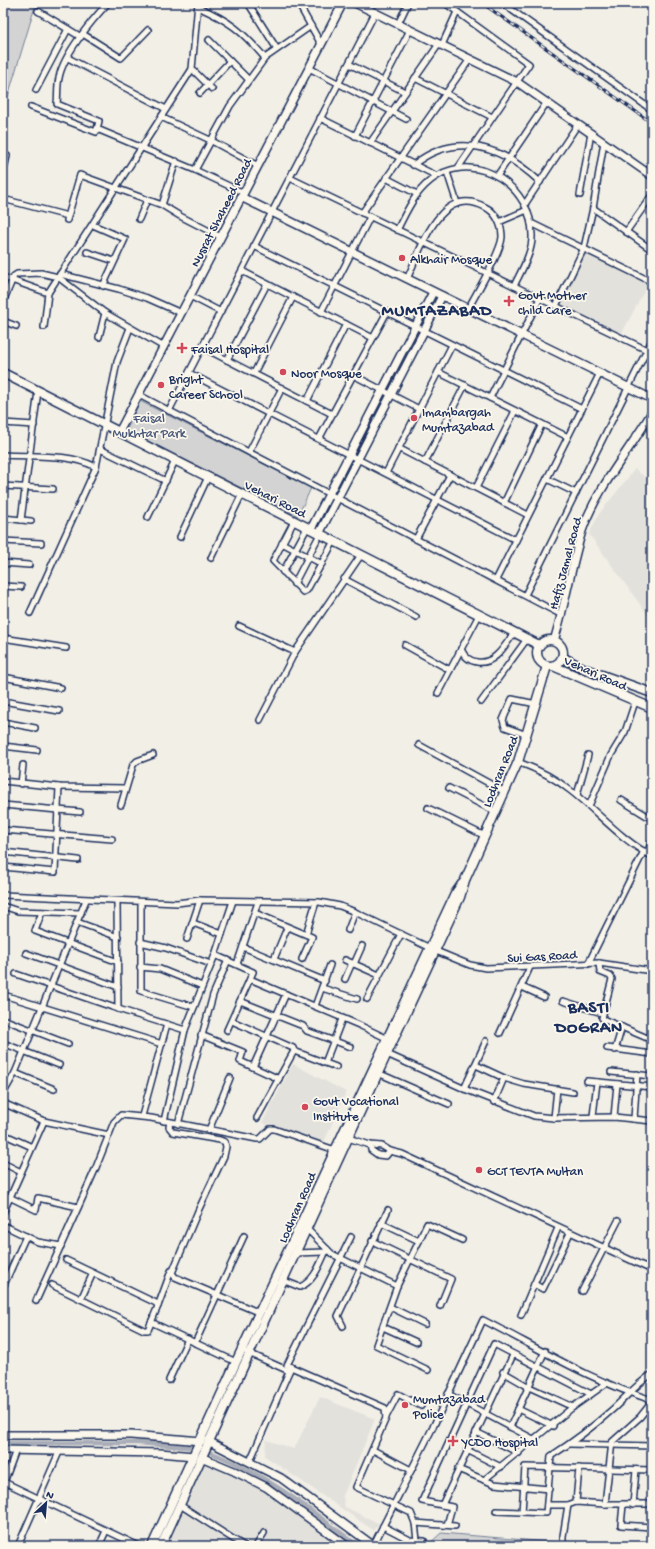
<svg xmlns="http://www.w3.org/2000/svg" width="655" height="1549" font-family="'Gochi Hand',sans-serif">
  <rect width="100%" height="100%" fill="#f2efe6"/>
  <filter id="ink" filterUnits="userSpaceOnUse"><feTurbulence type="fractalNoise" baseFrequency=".025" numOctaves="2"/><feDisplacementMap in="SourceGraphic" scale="8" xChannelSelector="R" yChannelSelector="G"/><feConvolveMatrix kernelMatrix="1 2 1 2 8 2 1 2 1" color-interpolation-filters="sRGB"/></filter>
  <g filter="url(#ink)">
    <g fill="#e2e1dc">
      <polygon points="580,249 649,282 621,335 554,303"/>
      <polygon points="635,469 652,483 652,621 589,534 599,514"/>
      <polygon points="293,1064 346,1092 324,1142 262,1123"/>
      <polygon points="320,1397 375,1419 343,1496 345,1507 380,1524 373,1530 265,1456 266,1440 294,1449"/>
      <polygon points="203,1462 223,1469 250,1482 340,1546 165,1546"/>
    </g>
    <g fill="#d2d3d2" stroke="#768198">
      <polygon points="3,3 36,3 3,113"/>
      <polygon points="140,401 311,488 298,516 126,431"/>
      <polygon points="441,1533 561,1543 561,1546 427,1546"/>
    </g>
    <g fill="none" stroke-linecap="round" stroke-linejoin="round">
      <g stroke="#a9adb7" stroke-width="4.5">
        <polyline points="3,1443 139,1443 197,1448"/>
        <path d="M204,1450C264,1472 308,1508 358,1546"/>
      </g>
      <g stroke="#1b2f5e" stroke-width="8">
        <g id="street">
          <polyline points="248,3 277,49"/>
          <polyline points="298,3 321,44"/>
          <polyline points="445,3 529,64 458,168"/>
          <polyline points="502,3 652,110"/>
          <path d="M198,7C230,21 242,31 265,58"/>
          <polyline points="38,11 81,37"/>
          <polyline points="398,24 408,3"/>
          <polyline points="83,34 121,58 148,30"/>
          <polyline points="209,40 249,80"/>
          <polyline points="442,45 457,12"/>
          <polyline points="68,58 166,109"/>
          <polyline points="349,64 405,92"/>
          <polyline points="309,68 406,119"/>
          <polyline points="192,69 212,89"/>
          <polyline points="415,78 492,117"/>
          <polyline points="36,90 68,29"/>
          <polyline points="200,93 230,61"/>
          <polyline points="31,107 96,132 97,129 195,170 230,106 265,58 311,26"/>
          <polyline points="161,117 210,140 258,166"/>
          <polyline points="320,118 437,176"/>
          <path d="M97,129L99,121L57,104C58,95 57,86 59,78C63,55 92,20 108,3"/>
          <polyline points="355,136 410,30"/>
          <polyline points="370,143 439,44"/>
          <path d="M413,165C457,130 503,147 540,182"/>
          <polyline points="195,170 244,193"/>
          <polyline points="447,172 457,203"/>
          <polyline points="3,173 7,156"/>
          <polyline points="497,176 547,102"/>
          <polyline points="290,178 647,350"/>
          <polyline points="386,178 417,194"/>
          <polyline points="580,195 591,133"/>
          <polyline points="3,199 68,216"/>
          <polyline points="525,204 578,124"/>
          <polyline points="162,205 180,216 221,237"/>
          <polyline points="593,208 652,250"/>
          <polyline points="362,213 470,59"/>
          <polyline points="139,219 147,200"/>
          <polyline points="67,220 80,175 162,205 176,161"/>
          <polyline points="499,222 527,210"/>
          <polyline points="531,223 652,282"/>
          <polyline points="93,225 125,239 103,286"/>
          <path d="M397,230C408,209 416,189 437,176C479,151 532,187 532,235C533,252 521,271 514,286"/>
          <polyline points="626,232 652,195"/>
          <polyline points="254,246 582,409"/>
          <polyline points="87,252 114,261"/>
          <polyline points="242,271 373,338"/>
          <polyline points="60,274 119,289 147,298 181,313"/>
          <polyline points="3,277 48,293"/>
          <path d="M407,279C421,249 440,183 485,207C496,212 502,225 502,237C501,253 476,293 468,309"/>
          <polyline points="190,296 221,312"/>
          <polyline points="3,302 14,276 17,274 41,273 58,277 105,313 164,347"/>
          <polyline points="556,306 584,248 593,208 604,142"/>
          <polyline points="321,312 370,217"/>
          <polyline points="3,321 16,326"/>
          <polyline points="44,327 48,293 192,69 198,3"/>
          <polyline points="99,337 105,313"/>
          <polyline points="202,347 332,414"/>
          <polyline points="227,360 267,284"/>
          <polyline points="438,372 568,437"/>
          <polyline points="189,373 516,540"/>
          <polyline points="254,373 293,297"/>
          <polyline points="353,375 419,409"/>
          <polyline points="139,395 562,615"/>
          <polyline points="490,398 540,298"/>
          <polyline points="307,401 346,324"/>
          <polyline points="169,411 375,13"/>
          <polyline points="647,421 652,425"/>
          <polyline points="3,423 34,425"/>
          <polyline points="319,439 387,312"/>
          <polyline points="398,448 528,515"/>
          <polyline points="100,449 166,481"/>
          <polyline points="249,452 282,388"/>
          <path d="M3,455C34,457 68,453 96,467"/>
          <polyline points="425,462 465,385"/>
          <polyline points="386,473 452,345"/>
          <polyline points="547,479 576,493"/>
          <polyline points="3,486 53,489"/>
          <polyline points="476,488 515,411"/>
          <polyline points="504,503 542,424"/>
          <polyline points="148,517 175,461"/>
          <polyline points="3,518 31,521"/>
          <polyline points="21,520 38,391"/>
          <polyline points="294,521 273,561 303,592 307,590 334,541"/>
          <polyline points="3,537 5,518"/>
          <polyline points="180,537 208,477"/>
          <polyline points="416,539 450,475"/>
          <polyline points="3,541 41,543"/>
          <polyline points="282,543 322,564"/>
          <polyline points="211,558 242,494"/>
          <polyline points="3,563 29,565"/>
          <polyline points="283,572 307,528"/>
          <polyline points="344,579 416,617"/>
          <polyline points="496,580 600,373"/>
          <polyline points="294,584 320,534"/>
          <polyline points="3,586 21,587"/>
          <polyline points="525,595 652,340"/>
          <polyline points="30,613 96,467 117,362 130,328"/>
          <polyline points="239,626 295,652"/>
          <polyline points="3,638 66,648"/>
          <polyline points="405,645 450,670"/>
          <path d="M461,649C464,656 469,661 477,662C495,665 505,645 514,633"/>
          <polyline points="3,677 61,688"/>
          <polyline points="438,693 479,615"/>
          <polyline points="3,701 59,711"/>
          <polyline points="481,702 527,639"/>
          <polyline points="260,720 295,652 361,555"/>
          <polyline points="3,722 35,728"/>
          <polyline points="527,735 505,727 503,720 512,699 536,704"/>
          <polyline points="419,745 505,792"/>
          <polyline points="3,746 37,750"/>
          <path d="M518,762C537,769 555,778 571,791C598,812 621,840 652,856"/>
          <polyline points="3,781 59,787 125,788"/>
          <polyline points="21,784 23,765"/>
          <polyline points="449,788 496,812"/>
          <polyline points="577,795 588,755"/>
          <polyline points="621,800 652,819"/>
          <polyline points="3,805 80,812"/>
          <polyline points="121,805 133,765 137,761 153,755"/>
          <polyline points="589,806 611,755 625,732 635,702"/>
          <polyline points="428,808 485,836"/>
          <polyline points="3,830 112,839"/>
          <polyline points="3,852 78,860"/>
          <polyline points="647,853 652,841"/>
          <polyline points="3,867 55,872 59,787"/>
          <polyline points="3,895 177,903 200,900 319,902 340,906 355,912 430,948"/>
          <polyline points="117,902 118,1009"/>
          <polyline points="141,902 141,991 194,1007"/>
          <polyline points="3,906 18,911 81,913"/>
          <polyline points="42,912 35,931 118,962"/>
          <polyline points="255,913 312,937 302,959"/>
          <polyline points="77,922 118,937"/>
          <polyline points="193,923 222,934"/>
          <polyline points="348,930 355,912"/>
          <polyline points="306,934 316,902"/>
          <polyline points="187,939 200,900"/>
          <polyline points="140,942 166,948 211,964"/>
          <polyline points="243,947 325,981"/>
          <polyline points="436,951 470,965 486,968 599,963 652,971"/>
          <polyline points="26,953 118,987"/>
          <polyline points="215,955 253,972 227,1030"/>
          <polyline points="274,959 287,928"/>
          <polyline points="345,960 379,975"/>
          <polyline points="599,963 600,972 610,976 612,979 602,1018 605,1020 652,1040"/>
          <polyline points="237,964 258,902"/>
          <polyline points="354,964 362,946"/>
          <polyline points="588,964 644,851"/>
          <polyline points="140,967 160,969 202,986"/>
          <polyline points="16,974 118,1009 185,1030"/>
          <polyline points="250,979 359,1025 386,1038"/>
          <polyline points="345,979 352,963"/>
          <polyline points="522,987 544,997"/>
          <polyline points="322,988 357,999"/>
          <polyline points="7,996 162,1044"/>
          <polyline points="367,999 401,934"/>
          <polyline points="240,1001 303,1026 307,1031 351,1047"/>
          <polyline points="563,1001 602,1013"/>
          <polyline points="315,1006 330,965"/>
          <polyline points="3,1019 68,1044"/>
          <polyline points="232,1021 293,1048 294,1051 257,1118"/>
          <polyline points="500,1033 530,967"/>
          <polyline points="201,1035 243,1052 240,1061 279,1079"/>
          <polyline points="3,1043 59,1065"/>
          <polyline points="607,1048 652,1054"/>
          <polyline points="615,1050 622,1027"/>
          <polyline points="294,1051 336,1067"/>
          <polyline points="387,1054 467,1090 534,1116 554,1118 614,1117 652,1121"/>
          <polyline points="325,1063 342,1019"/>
          <polyline points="476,1065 504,1078 524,1084 573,1092"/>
          <polyline points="253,1067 286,994"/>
          <polyline points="611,1072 652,1076"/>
          <polyline points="15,1073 54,1089"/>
          <polyline points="378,1073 449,1104"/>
          <polyline points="587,1081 652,1087"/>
          <polyline points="464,1089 486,1041"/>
          <polyline points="3,1094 15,1073 86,900"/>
          <polyline points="494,1102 504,1078"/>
          <polyline points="3,1103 44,1121 109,1135"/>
          <polyline points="142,1116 167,1024"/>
          <polyline points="593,1116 597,1082"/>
          <polyline points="614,1117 617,1084"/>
          <polyline points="554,1118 557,1089"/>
          <polyline points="634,1119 637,1074"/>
          <polyline points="164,1121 185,1030 215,955 233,901"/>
          <polyline points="170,1122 169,1127 173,1132 220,1140 225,1142 226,1147 224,1156 198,1211 172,1273 175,1277 260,1313"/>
          <polyline points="178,1124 213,995 228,960"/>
          <polyline points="209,1130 230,1078"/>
          <polyline points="3,1134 32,1147"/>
          <polyline points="348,1138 370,1145 382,1146 390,1151 402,1154 652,1270"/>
          <polyline points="370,1145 371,1150 378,1155 386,1156 390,1151"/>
          <polyline points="3,1163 21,1172"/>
          <polyline points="3,1194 36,1210 38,1198 78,1207"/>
          <polyline points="3,1213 44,1121"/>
          <polyline points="381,1223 419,1241 397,1286"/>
          <polyline points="3,1225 38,1242 61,1246"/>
          <polyline points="306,1228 332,1254 397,1286 376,1345 428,1370"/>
          <polyline points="372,1241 451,1279 440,1306"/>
          <polyline points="419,1241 427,1224 462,1240"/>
          <polyline points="295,1253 325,1252"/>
          <path d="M282,1280L300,1287C315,1281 320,1263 327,1249"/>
          <polyline points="534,1284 543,1289 570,1233"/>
          <polyline points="52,1285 144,1330 148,1330 158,1306 156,1303 66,1260"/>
          <polyline points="3,1287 26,1236"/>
          <polyline points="582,1291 618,1221"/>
          <polyline points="81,1299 93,1273"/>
          <polyline points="36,1301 95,1170 114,1122 121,1115 151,1118 257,1139 260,1139 270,1129 274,1129 335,1150"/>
          <polyline points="158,1306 171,1271"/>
          <polyline points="390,1307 425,1324"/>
          <polyline points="521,1315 558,1228"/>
          <polyline points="151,1322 236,1362"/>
          <polyline points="343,1326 338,1316 388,1210"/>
          <polyline points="383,1327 416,1342"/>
          <polyline points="195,1343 244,1236"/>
          <polyline points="242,1350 289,1371"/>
          <polyline points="513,1355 442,1505 422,1501 494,1344 591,1394"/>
          <polyline points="291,1367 287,1365 351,1237"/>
          <polyline points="503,1372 529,1387 573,1407"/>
          <polyline points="169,1380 188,1339"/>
          <polyline points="448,1394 535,1440"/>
          <polyline points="652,1402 640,1417 612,1442 605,1504 652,1504"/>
          <polyline points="518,1409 553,1426"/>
          <polyline points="386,1417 398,1394 421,1406"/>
          <polyline points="510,1427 545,1351"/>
          <polyline points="476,1432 519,1453"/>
          <polyline points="570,1444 652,1446"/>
          <polyline points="373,1450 411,1470"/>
          <polyline points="467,1450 501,1467"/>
          <polyline points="250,1461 291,1367 385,1408 386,1418 356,1487 411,1513 415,1523 417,1540"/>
          <polyline points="458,1469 494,1484 549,1489"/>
          <polyline points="484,1480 573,1407 607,1383"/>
          <polyline points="4,1482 139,1546"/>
          <polyline points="3,1485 16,1450"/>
          <polyline points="576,1502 579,1468"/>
          <polyline points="180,1505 244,1546"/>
          <polyline points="442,1505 452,1507 447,1525"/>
          <polyline points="547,1505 568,1505 576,1502 605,1504"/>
          <polyline points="623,1505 621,1525 652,1527"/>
          <polyline points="633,1505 636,1470"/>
          <path d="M496,1511L546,1513L551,1456C573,1442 594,1426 613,1409C626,1397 637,1384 652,1374"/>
          <polyline points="522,1512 525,1467 652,1470"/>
          <polyline points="415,1523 455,1526"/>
          <polyline points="383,1526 410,1540 424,1541"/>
          <polyline points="18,1546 60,1450"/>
          <polyline points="78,1546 79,1546"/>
          <polyline points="99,1546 106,1531"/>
          <polyline points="256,1546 264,1533"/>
          <path d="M373,1546L434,1425L483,1320C538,1348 593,1382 652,1400"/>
          <polyline points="563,1546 563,1536 568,1505"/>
        </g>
      </g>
      <g stroke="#1b2f5e" stroke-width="10">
        <g id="secondary">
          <polyline points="355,3 517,82 652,176"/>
          <polyline points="241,197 652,399"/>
          <polyline points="119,432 343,3"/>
          <polyline points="311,529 433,292"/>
          <polyline points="319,534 442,296"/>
          <path d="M554,641C565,605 571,567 582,531C596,489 630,450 652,412"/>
          <polyline points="3,1435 131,1435 201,1441"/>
          <polyline points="208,1441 281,1478 374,1546"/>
          <polyline points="3,1450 160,1453 194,1456"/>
          <polyline points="201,1457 234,1471 266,1487 347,1546"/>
        </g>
      </g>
      <g stroke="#1b2f5e" stroke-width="11">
        <g id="primary">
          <polyline points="3,373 539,645"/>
          <circle cx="550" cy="653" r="13"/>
          <polyline points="562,657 585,669 652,693"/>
          <polyline points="553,666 652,708"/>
          <polyline points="152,1546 236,1362 455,894 462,884"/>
          <polyline points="161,1546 378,1073 460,897 465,880 518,762 547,666"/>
        </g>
      </g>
      <use href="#street" stroke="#fbf7ec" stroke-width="5"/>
      <use href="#secondary" stroke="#fbf7ec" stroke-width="7"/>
      <use href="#primary" stroke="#fbf7ec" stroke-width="8"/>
      <g stroke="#1b2f5e" stroke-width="3">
        <polyline id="rail" points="482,3 652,123"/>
      </g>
      <use href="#rail" stroke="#fbf7ec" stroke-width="1.5" stroke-dasharray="4.5" stroke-linecap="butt"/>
    </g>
  </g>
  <g fill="#d1495b" stroke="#fbf7ec" stroke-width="1.5">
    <circle cx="402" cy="258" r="4"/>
    <path d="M507 295h4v4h4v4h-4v4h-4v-4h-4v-4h4z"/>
    <path d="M180 342h4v4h4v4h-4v4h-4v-4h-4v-4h4z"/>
    <circle cx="283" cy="372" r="4"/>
    <circle cx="161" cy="385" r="4"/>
    <circle cx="414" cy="418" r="4"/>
    <circle cx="305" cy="1107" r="4"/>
    <circle cx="479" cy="1170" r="4"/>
    <circle cx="405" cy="1405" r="4"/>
    <path d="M451 1435h4v4h4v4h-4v4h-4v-4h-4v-4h4z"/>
  </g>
  <g text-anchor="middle" stroke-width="3.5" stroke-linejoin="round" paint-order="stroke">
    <g font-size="13" fill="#1b2f5e" stroke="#fbf7ec">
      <text transform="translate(220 212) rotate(-63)" y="5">Nusrat Shaheed Road</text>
      <text transform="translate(276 498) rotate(27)" y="5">Vehari Road</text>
      <text transform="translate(564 563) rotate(-75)" y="5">Hafiz Jamal Road</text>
      <text transform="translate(596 672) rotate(24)" y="5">Vehari Road</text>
      <text transform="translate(499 771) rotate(-68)" y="5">Lodhran Road</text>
      <text transform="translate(542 955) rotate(-3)" y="5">Sui Gas Road</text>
      <text transform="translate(296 1207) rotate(-66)" y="5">Lodhran Road</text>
    </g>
    <g font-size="13" fill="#1b2f5e" stroke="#fbf7ec" text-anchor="start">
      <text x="410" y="263">Alkhair Mosque</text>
      <text x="518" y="299">Govt Mother<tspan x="518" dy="15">child Care</tspan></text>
      <text x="191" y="353">Faisal Hospital</text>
      <text x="291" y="377">Noor Mosque</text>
      <text x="169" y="383">Bright<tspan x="169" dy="15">Career School</tspan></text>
      <text x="422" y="416">Imambargah<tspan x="422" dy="15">Mumtazabad</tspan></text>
      <text x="313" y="1105">Govt Vocational<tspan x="313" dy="15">Institute</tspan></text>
      <text x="487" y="1175">GCT TEVTA Multan</text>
      <text x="413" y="1403">Mumtazabad<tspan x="413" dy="15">Police</tspan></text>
      <text x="462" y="1446">YCDO Hospital</text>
    </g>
    <g font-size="13" fill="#49587b" stroke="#fbf7ec">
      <text x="149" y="422">Faisal<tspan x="149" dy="15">Mukhtar Park</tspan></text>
    </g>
    <g font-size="17" font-weight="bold" letter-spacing="1" fill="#1b2f5e" stroke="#fbf7ec">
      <text x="437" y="315">MUMTAZABAD</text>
      <text x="589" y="1012">BASTI<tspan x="589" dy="20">DOGRAN</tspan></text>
    </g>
  </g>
  <rect width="655" height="1549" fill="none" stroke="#fbf7ec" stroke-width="16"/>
  <rect x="8" y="8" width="639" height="1533" fill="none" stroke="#1b2f5e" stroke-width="1.5" filter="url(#ink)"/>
  <g transform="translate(46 1503) rotate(26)" stroke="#fbf7ec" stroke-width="3" paint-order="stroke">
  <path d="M0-3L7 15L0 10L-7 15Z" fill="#1b2f5e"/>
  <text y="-6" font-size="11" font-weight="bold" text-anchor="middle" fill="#1b2f5e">N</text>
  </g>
</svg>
